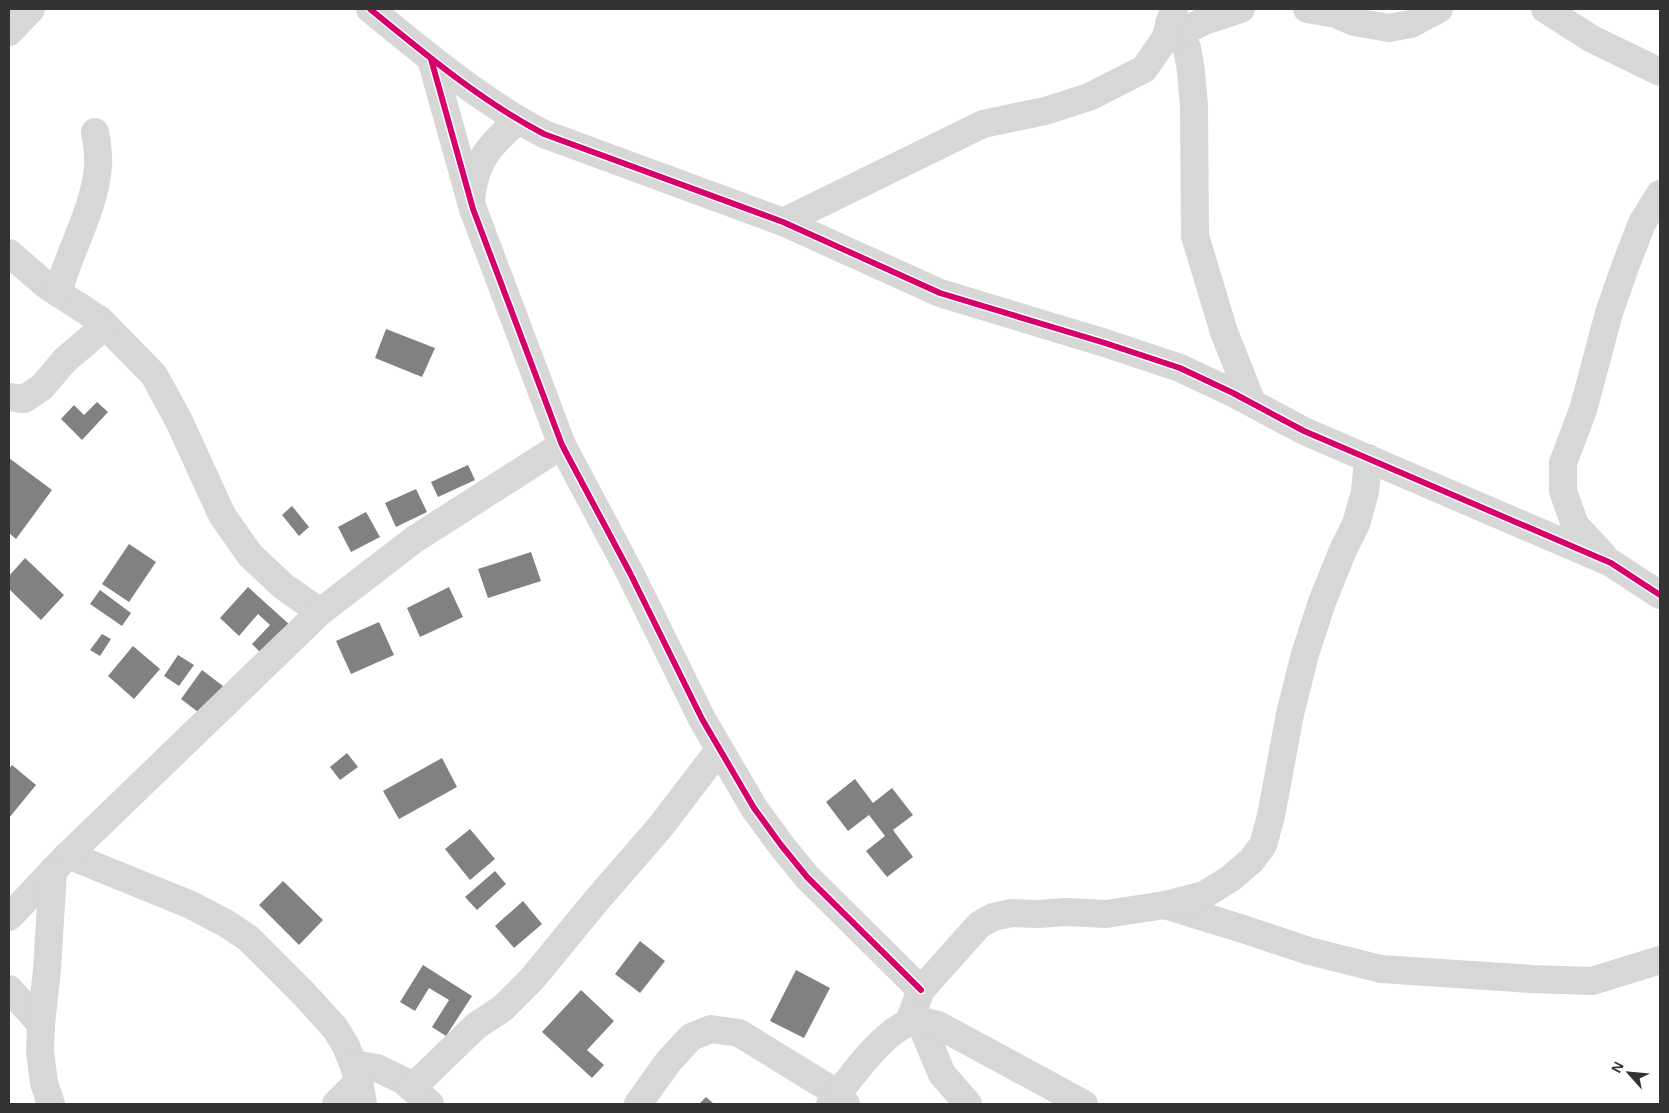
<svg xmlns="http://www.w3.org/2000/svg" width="1669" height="1113" font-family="Arial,sans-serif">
  <rect width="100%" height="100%" fill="#fff"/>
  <g fill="#818181">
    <polygon points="386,329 435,348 422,377 375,358"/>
    <polygon points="97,402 108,412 82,440 61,419 74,405 84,415"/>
    <polygon points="9,458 52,490 16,539 9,533"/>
    <polygon points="468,465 475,480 438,497 431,482"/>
    <polygon points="416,489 427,512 396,527 385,503"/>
    <polygon points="292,506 309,527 299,536 282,515"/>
    <polygon points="366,512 380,537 351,552 338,527"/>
    <polygon points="129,544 156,562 129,602 102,584"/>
    <polygon points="531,552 541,581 488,598 478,569"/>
    <polygon points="25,558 64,595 41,620 9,589 9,576"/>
    <polygon points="248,587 290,625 263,655 252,644 270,625 258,614 239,636 220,618"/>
    <polygon points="449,587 463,617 420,637 407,608"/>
    <polygon points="100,590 131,613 122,626 90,604"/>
    <polygon points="379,622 394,655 351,674 336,641"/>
    <polygon points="102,634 111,639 100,656 90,650"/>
    <polygon points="133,646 160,669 134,699 108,676"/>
    <polygon points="178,655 194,665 179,686 164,676"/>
    <polygon points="202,670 223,686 202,715 181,699"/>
    <polygon points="347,753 358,767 340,780 330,767"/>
    <polygon points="442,758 457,787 399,819 383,791"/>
    <polygon points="12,765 36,785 9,818 9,769"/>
    <polygon points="855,779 873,803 892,788 913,815 893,830 913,857 887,877 866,851 885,836 869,815 848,831 826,802"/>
    <polygon points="470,829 495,859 470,880 445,849"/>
    <polygon points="495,871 506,884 477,910 465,897"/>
    <polygon points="283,881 323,920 299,945 259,905"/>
    <polygon points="523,901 542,924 514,948 495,926"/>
    <polygon points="640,941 665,961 640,993 615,974"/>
    <polygon points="423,965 472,996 446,1036 432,1027 449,1000 429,988 415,1011 400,1002"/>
    <polygon points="796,970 830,988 804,1038 770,1021"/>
    <polygon points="581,990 614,1021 587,1050 604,1065 592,1078 542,1032"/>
    <polygon points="706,1097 714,1104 699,1104"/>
  </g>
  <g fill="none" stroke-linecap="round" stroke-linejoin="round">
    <g stroke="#d7d7d7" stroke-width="28">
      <path d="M370,9C425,54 481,101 544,134L783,222L940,293L1105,343L1180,368L1233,393L1304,431L1611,563L1660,595"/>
      <polyline points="1307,9 1336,14 1354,22 1389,28 1411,24 1439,9"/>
      <polyline points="1545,9 1592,39 1660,72"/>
      <polyline points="1169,23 1187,48 1191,71 1194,106 1195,236 1224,332 1252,403"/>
      <polyline points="9,32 31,9"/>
      <polyline points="1177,35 1204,21 1241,9"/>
      <polyline points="431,59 473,209 562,445 630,573 702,719 754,808 781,845 807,877 921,990"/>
      <path d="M471,200C475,160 489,146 518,120"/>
      <polyline points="783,222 983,124 1045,111 1089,97 1144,69 1165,39 1174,9"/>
      <polyline points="9,253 46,285 100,320 154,375 179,421 222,515 250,555 283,586 320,612"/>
      <path d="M58,293C69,251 94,211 98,167C99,155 97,143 95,132"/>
      <polyline points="9,397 24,399 42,387 65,360 105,326"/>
      <polyline points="1603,555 1575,525 1563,491 1563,463 1583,410 1609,313 1625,267 1642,223 1660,194"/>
      <polyline points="68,855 191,905 227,924 248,938 305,995 335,1028 346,1046 353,1064 359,1081 363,1104"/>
      <polyline points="1165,905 1243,929 1309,951 1381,969 1532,979 1592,981 1660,960"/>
      <polyline points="9,917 68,855 320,612 415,539 562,445"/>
      <polyline points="9,989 41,1024"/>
      <polyline points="909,1022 921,990 979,925 993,917 1012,913 1038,914 1066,912 1106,914 1165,905 1204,895 1231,878 1251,861 1263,845 1271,816 1290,714 1305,654 1322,602 1343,550 1356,524 1365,492 1368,458"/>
      <polyline points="920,1022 942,1074 968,1104"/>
      <polyline points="353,1064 377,1068 404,1081 430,1104"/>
      <polyline points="412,1088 476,1026 503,1008 532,979 596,901 661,826 719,750"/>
      <polyline points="51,1104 44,1083 40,1052 41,1024 47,970 53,870"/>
      <polyline points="336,1104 359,1081"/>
      <polyline points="638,1104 668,1062 691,1037 711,1029 739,1033 838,1094 846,1104"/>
      <path d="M830,1104C849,1080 880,1035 908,1023C917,1019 929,1023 938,1025L1084,1104"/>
    </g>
    <g stroke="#fff" stroke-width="9">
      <g id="cycleway">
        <path d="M370,9C425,54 481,101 544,134L783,222L940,293L1105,343L1180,368L1233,393L1304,431L1611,563L1660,595"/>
        <polyline points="431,59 473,209 562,445 630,573 702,719 754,808 781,845 807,877 921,990"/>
      </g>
    </g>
    <use href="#cycleway" stroke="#d6006c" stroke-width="6"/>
  </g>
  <rect width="1669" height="1113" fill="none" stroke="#333333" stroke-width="20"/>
  <g transform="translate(1629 1073) rotate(297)" stroke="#ffffff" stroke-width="4" paint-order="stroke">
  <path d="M0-4L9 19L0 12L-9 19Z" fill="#333333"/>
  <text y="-8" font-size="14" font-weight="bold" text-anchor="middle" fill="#333333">N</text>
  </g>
</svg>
